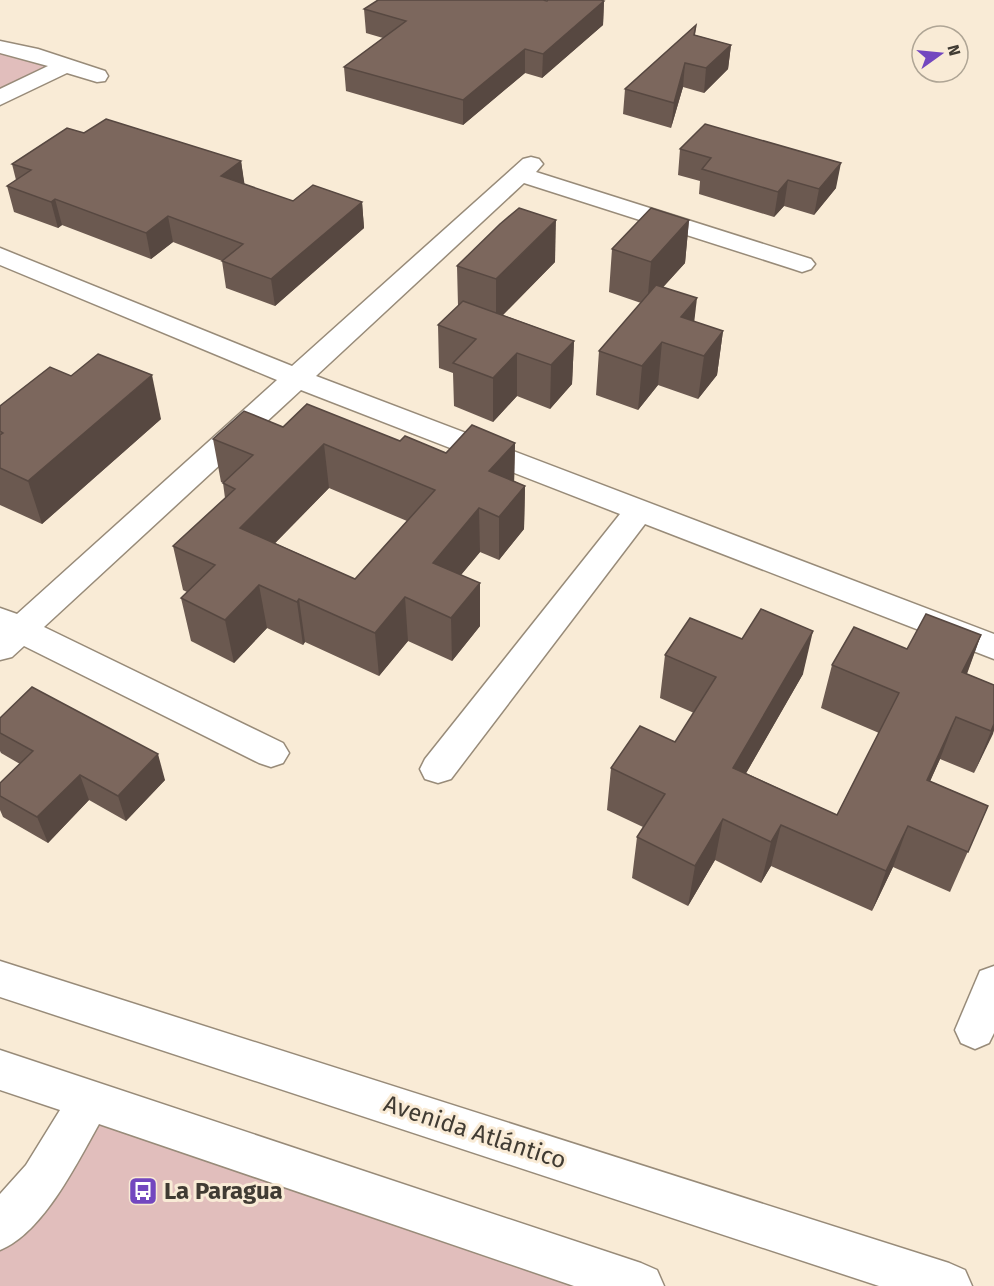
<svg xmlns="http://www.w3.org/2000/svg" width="994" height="1286" font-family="'Fira Sans',sans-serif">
  <rect width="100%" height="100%" fill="#f9ebd6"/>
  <g fill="#e1bebc">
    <polygon points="0,47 66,65 0,98"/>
    <polygon points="90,1100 641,1286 0,1286 0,1228"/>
  </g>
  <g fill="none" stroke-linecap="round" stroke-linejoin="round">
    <g stroke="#988b79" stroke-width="3">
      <g id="minor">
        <polygon points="0,41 38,49 105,71 108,76 105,81 97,82 67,73 0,105 0,89 48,66 0,53"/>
        <polygon points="531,157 539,159 543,164 536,172 811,259 815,264 811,269 802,272 793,269 524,183 316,376 994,634 994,659 645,524 451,779 438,783 425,779 420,769 425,759 620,514 301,390 44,627 283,743 289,753 283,763 271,767 259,763 24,646 12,657 0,660 0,608 17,614 277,380 0,265 0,248 292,366 523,159"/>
        <polygon points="0,961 949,1263 965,1270 972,1286 879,1286 0,997"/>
        <polygon points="994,966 994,1033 989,1043 975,1049 961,1043 955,1030 980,971"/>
        <path d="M0,1050L641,1263L657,1270L664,1286H574L99,1124C77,1163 43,1233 0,1250V1194L26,1165L60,1110L0,1090Z"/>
      </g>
    </g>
    <use href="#minor" fill="#fff" fill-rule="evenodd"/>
  </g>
  <g fill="#6b5950" fill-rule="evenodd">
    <polygon points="547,1 604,1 603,25 542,78 525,73 463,125 346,91 344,67 383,38 366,33 364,9"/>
    <polygon points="696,25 695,35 731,45 728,69 704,93 683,87 671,128 623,114 625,89"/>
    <polygon points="84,133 241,161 244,184 293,201 362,202 364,228 275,306 226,288 222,261 173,242 151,259 62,225 58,228 14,212 7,186 16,180 12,164"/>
    <polygon points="680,149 836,188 814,215 784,206 774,217 699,194 700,181 678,175"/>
    <polygon points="689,220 685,263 663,287 694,322 723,331 717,375 698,399 658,385 638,410 596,395 599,351 641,303 609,292 612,249"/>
    <polygon points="555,262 503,315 574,341 572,384 550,409 517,396 493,422 454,406 453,373 439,368 438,325 458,306 457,266"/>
    <polygon points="0,406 161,419 42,524 0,505"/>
    <path d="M283,427L400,441L446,453L515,443L514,481L525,486L524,529L499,560L480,552L461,575L480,626L452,661L408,641L379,676L305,642L303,645L267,628L234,663L191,641L181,598L187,592L183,590L173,546L225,498L223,483L221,482L213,439ZM329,488L407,521L355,579L275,543Z"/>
    <polygon points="981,635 967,674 994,685 994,730 974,773 940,759 930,781 988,806 950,892 893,867 872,911 771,866 761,883 715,860 688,906 632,878 637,837 643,827 607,810 611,768 675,742 694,713 660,698 665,655 803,674 746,773 837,815 879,733 821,708 832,665 907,649"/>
    <polygon points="0,718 165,780 126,821 89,800 48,843 3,817 0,810 0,783 20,764 1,753 0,751"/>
  </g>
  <g fill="#574841">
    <polygon points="604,1 603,25 542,78 543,54"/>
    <polygon points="731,45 728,69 704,93 706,68"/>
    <polygon points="525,49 525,73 463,125 463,100"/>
    <polygon points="685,63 683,87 671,128 674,103"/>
    <polygon points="241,161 245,187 221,176"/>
    <polygon points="841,163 836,188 814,215 819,189"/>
    <polygon points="788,180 784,206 774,217 778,192"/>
    <polygon points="55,199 62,225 58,228 51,202"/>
    <polygon points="362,202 364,228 275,306 271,279"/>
    <polygon points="168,216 173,242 151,259 146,233"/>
    <polygon points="556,220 555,262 496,322 496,279"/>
    <polygon points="689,220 685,263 647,305 651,262"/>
    <polygon points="697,298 692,341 681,317"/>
    <polygon points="723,331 717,375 698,399 704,356"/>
    <polygon points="574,341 572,384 550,409 551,365"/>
    <polygon points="662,342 658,385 638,410 642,366"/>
    <polygon points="517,353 517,396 493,422 493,378"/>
    <polygon points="152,375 161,419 42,524 28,481"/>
    <polygon points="515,443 514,486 489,471"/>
    <polygon points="324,444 329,488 248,571 240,528"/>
    <polygon points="525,486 524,529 499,560 499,517"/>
    <polygon points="479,508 480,552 435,606 433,563"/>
    <polygon points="480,583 480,626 452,661 451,618"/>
    <polygon points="259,585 267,628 234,663 225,620"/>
    <polygon points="405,597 408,641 379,676 375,633"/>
    <polygon points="299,599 305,642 303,645 297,602"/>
    <polygon points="813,631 803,674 725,810 733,768"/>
    <polygon points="981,635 965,678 962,672"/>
    <polygon points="956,717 940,759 912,822 927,780"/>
    <polygon points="994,724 994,730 993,734 974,773"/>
    <polygon points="158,754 165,780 126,821 118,796"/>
    <polygon points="80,775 89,800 48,843 37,817"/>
    <polygon points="723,819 715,860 688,906 695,866"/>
    <polygon points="781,825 771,866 761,883 771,842"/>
    <polygon points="908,826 893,867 872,911 886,871"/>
  </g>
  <g fill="#7c675d" stroke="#574841" stroke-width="1.5" fill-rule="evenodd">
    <polygon points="378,0 543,0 547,1 548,0 601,0 604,1 543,54 525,49 463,100 344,67 406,21 364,9"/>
    <polygon points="696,25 694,35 731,45 706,68 685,63 674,103 625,89"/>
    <polygon points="106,119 241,161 221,176 293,201 313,185 362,202 271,279 222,261 243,244 168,216 146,233 55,199 51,202 7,186 31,170 12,164 67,128 84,133"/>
    <polygon points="705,124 841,163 819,189 788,180 778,192 702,169 711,158 680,149"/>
    <polygon points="519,208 556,220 496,279 457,266 500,224"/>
    <polygon points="651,208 689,220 651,262 612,249"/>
    <polygon points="656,285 697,298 681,317 723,331 704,356 662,342 642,366 599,351"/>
    <polygon points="463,301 574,341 551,365 517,353 493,378 453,363 476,339 438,325"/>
    <polygon points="98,354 152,375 28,481 0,468 0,435 3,433 0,431 0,406 50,367 71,376"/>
    <path d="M307,404L400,441L405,436L446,453L472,425L515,443L489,471L525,486L499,517L479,508L433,563L480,583L451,618L405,597L375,633L299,599L297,602L259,585L225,620L181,598L215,565L173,546L235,489L223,483L253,455L213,439L244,411L283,427ZM324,444L435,490L355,579L240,528Z"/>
    <polygon points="761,609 813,631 733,768 837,815 899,693 832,665 854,627 907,649 926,614 981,635 962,672 994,685 994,724 991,731 956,717 927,780 988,806 968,852 908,826 886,871 781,825 771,842 723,819 695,866 637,837 665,794 611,768 640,726 675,742 716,677 665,655 690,618 742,639"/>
    <polygon points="32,687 158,754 118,796 80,775 37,817 0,796 0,783 33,751 0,733 0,718"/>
  </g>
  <defs>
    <g id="bus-square" transform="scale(1.5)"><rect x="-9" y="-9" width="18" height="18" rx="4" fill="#7347bf" stroke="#f9ebd6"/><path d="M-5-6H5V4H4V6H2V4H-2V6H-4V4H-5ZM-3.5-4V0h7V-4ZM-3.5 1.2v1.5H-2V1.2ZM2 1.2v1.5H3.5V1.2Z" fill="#fff"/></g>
  </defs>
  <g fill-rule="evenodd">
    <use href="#bus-square" x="143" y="1191"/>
  </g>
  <g text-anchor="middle" stroke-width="6" stroke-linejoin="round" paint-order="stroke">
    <g font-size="24" fill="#403b33" stroke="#f9ebd6">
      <text transform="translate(475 1132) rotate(18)" y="8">Avenida Atlántico</text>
    </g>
    <g font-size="24" font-weight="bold" fill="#403b33" stroke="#f9ebd6" text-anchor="start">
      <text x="164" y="1199">La Paragua</text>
    </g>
  </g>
  <g transform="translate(940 54) rotate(75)"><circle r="28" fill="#f9ebd6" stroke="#afa595" stroke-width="1.5"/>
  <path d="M0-4.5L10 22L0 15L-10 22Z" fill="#7347bf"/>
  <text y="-9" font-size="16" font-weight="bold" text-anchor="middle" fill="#403b33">N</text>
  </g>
</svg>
